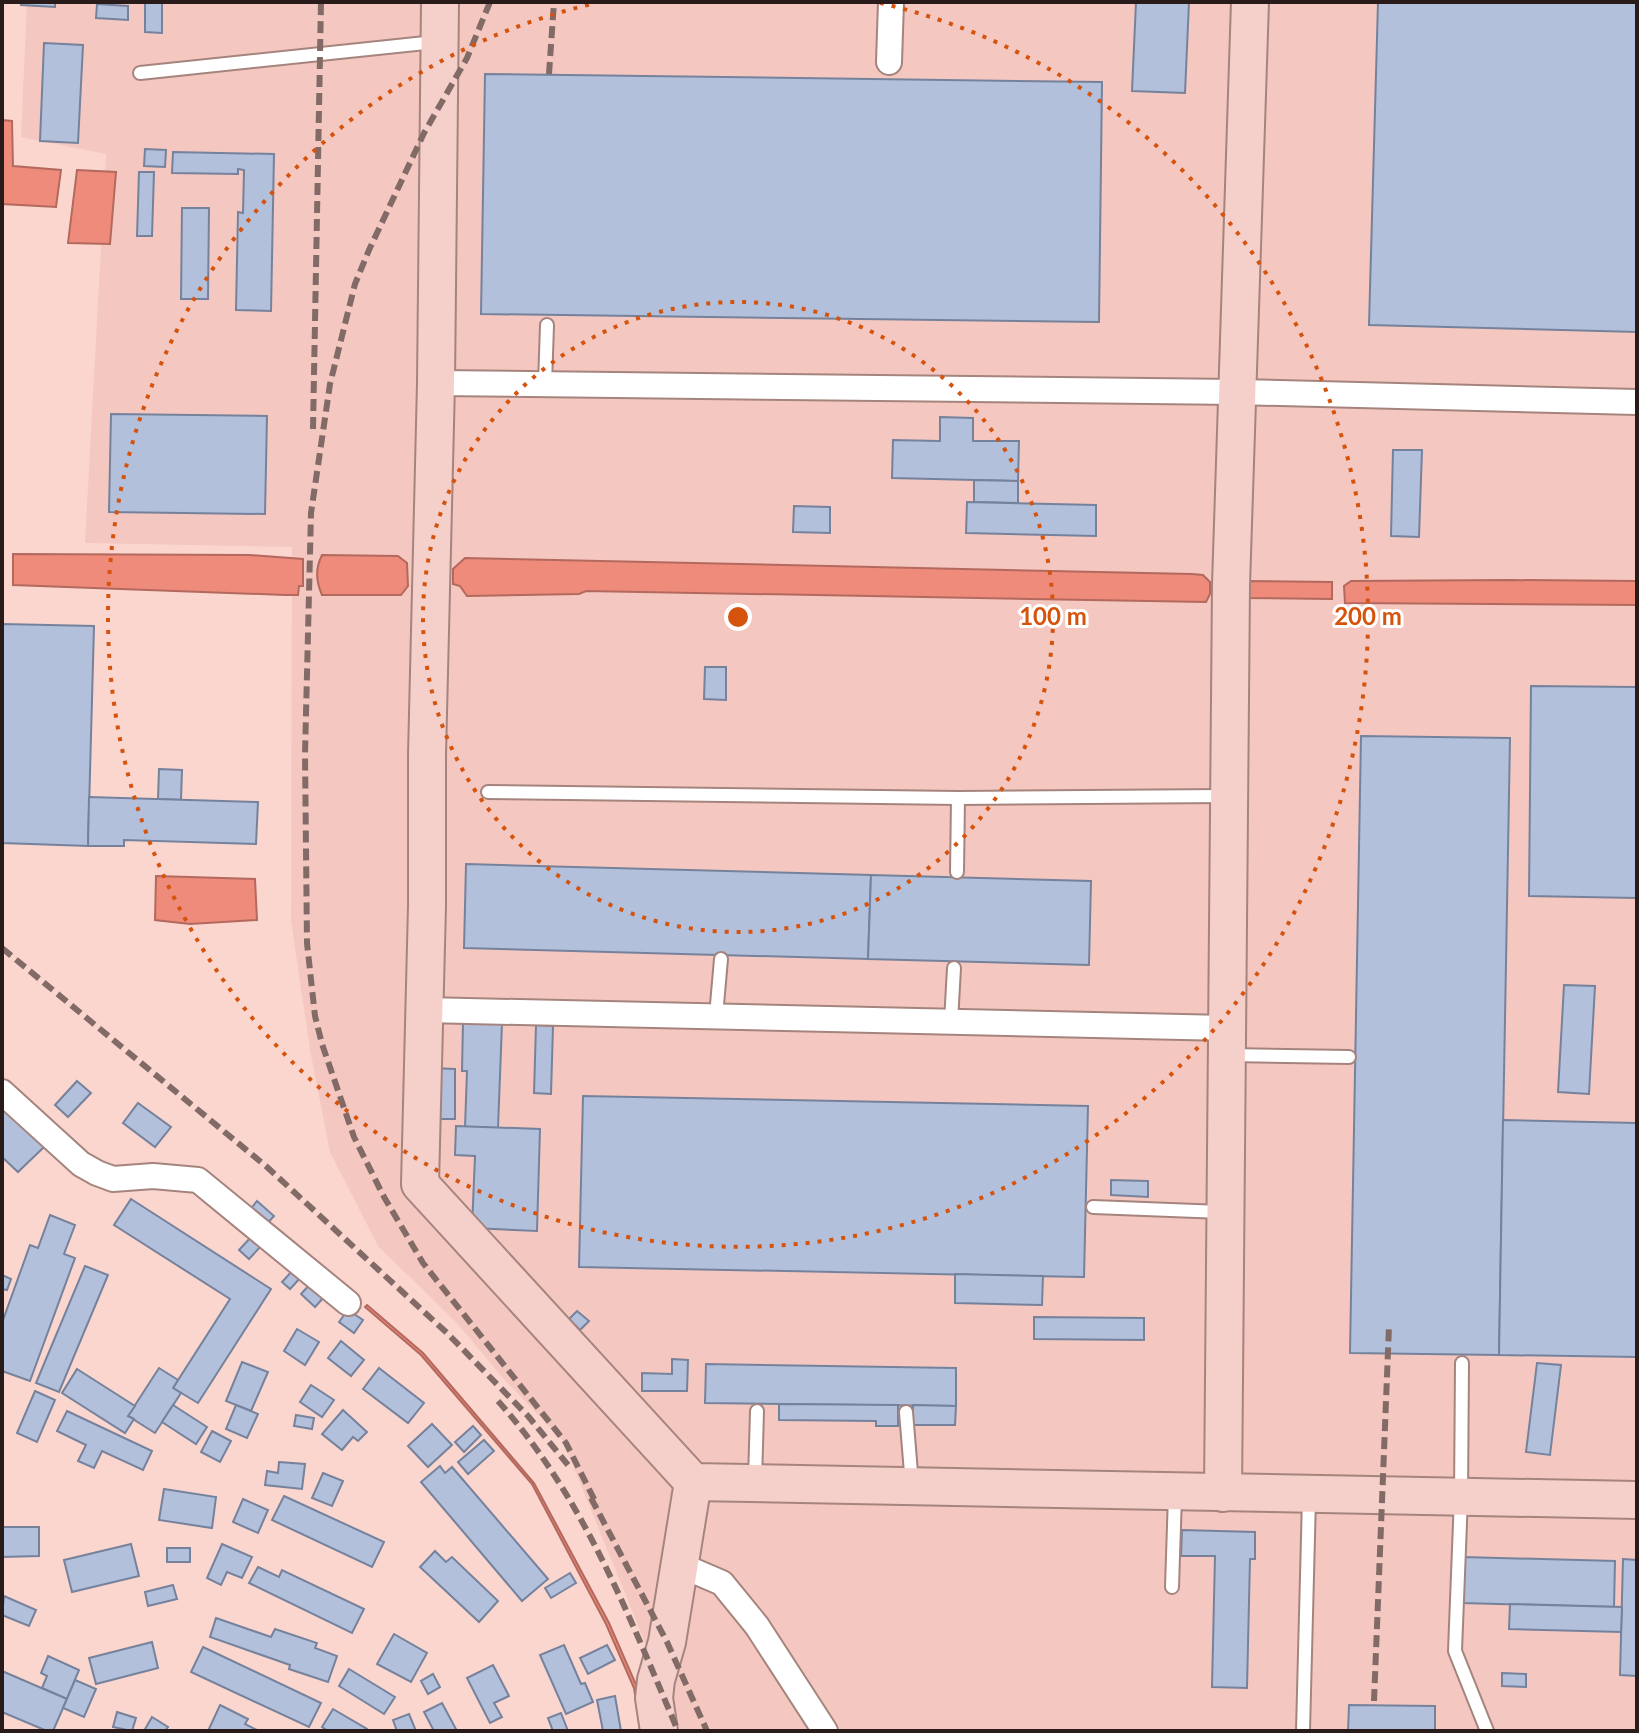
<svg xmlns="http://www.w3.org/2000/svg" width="1639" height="1733" font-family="Lato,sans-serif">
  <rect width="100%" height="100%" fill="#fad6cf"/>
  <polygon fill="#f4c8c0" points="27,2 1637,2 1637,1731 681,1731 563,1441 502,1377 457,1323 378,1246 330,1152 311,1055 291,921 292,547 85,543 106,154 21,137"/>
  <g fill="#ef8b7b" stroke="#b3695e" stroke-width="2">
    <polygon points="2,120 12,121 13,166 61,170 56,207 2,204"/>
    <polygon points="77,170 116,172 110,244 68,243"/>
    <polygon points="13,554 249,555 303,559 303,586 299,586 298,595 285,595 13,585"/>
    <path d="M322,555L398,556L407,563L408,586L401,595H322C316,581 315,569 322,555Z"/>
    <polygon points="465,558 1192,574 1203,575 1210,582 1210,594 1206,602 586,591 579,594 467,596 460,586 453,584 453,569"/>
    <polygon points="1509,580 1637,581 1637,605 1345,603 1344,586 1351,581"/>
    <polygon points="1240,581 1332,582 1332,599 1240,598"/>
    <polygon points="156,876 255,879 257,920 190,924 155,920"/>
    <polygon points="367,1305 423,1353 534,1483 609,1623 637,1687 644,1731 641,1731 634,1688 606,1624 532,1484 421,1355 365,1307"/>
  </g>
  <g fill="#b2c0db" stroke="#76829c" stroke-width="2">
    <polygon points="22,2 55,2 55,7 21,5"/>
    <polygon points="145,2 162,2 162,33 145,32"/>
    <polygon points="1136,2 1189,2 1185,93 1132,91"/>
    <polygon points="1378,2 1637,2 1637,332 1369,325"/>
    <polygon points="97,4 128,6 128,20 96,18"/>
    <polygon points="44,43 83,45 78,143 40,141"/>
    <polygon points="485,74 1102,82 1099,322 481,314"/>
    <polygon points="145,149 166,150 165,167 144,166"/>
    <polygon points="173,152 274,154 271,311 236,310 238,212 243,213 244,170 238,169 238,174 172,173"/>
    <polygon points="139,172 154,172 152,236 137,236"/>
    <polygon points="182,208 209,208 208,299 181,299"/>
    <polygon points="111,414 267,416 265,514 109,512"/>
    <polygon points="940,417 973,418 973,441 1019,441 1018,481 892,478 893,440 940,441"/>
    <polygon points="1393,450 1422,450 1419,537 1391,536"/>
    <polygon points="974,480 1018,481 1018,503 974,502"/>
    <polygon points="967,502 1096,505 1096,536 966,533"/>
    <polygon points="794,506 830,507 830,533 793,532"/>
    <polygon points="2,624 94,626 88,846 2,843"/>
    <polygon points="705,667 726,667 726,700 704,699"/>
    <polygon points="1531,686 1637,687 1637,898 1529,896"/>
    <polygon points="1361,736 1510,738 1499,1355 1350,1353"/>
    <polygon points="159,769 182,770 181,800 158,799"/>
    <polygon points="89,797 258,802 256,844 124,840 124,846 88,846"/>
    <polygon points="466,864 871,875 868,959 464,948"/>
    <polygon points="871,875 1091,881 1089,965 868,959"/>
    <polygon points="1564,985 1595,986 1589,1094 1558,1092"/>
    <polygon points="463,1022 502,1023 498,1128 465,1127 467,1071 462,1071"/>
    <polygon points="536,1025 553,1026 551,1094 534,1093"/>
    <polygon points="430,1068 455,1069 455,1119 430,1119"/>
    <polygon points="77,1081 91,1093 68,1117 55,1105"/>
    <polygon points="583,1096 1088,1106 1084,1277 579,1267"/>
    <polygon points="138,1103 171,1127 155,1147 123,1123"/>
    <polygon points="2,1105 44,1147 18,1172 2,1157"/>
    <polygon points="1503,1120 1637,1123 1637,1357 1499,1355"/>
    <polygon points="456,1126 540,1129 537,1231 472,1228 475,1156 455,1155"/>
    <polygon points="1111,1180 1148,1181 1148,1197 1111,1195"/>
    <polygon points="131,1199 271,1289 198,1403 173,1388 230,1299 114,1225"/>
    <polygon points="257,1201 274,1216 265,1226 249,1211"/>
    <polygon points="50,1215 75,1225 64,1254 75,1258 30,1381 2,1371 2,1323 30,1245 38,1248"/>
    <polygon points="253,1235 263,1244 249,1259 239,1250"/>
    <polygon points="85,1266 108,1275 59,1392 36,1383"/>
    <polygon points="294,1269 302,1276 290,1289 282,1282"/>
    <polygon points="955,1274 1043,1276 1042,1305 955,1303"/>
    <polygon points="2,1275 11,1279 7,1290 2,1289"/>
    <polygon points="310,1284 325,1296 315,1307 301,1294"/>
    <polygon points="348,1310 363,1320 354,1333 339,1322"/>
    <polygon points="577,1311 589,1321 580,1330 569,1319"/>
    <polygon points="1034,1317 1144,1318 1144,1340 1034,1339"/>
    <polygon points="297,1329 319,1342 305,1365 284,1351"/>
    <polygon points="341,1341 364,1360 351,1376 328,1358"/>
    <polygon points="672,1359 688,1360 687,1391 642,1391 642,1373 672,1374"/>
    <polygon points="242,1362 268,1372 251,1411 226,1401"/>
    <polygon points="1537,1363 1561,1365 1550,1455 1526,1452"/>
    <polygon points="706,1364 956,1368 956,1406 705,1403"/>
    <polygon points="159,1368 178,1380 173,1388 181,1393 155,1433 128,1416"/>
    <polygon points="379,1368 424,1403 408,1423 363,1389"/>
    <polygon points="77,1369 135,1406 128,1416 134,1419 125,1433 62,1393"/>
    <polygon points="311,1385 334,1400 322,1417 300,1402"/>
    <polygon points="35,1391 55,1400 37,1442 17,1433"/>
    <polygon points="779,1404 898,1405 898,1426 876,1426 876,1421 779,1420"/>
    <polygon points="173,1405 207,1427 196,1444 162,1422"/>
    <polygon points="236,1405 258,1414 247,1438 226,1429"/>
    <polygon points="913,1405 956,1406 955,1425 913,1425"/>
    <polygon points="343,1410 367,1432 358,1441 353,1437 342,1450 322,1434"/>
    <polygon points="67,1411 152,1451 143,1470 102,1451 94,1468 78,1461 86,1445 57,1431"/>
    <polygon points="296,1415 314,1418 312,1429 294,1426"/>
    <polygon points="432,1424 452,1445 428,1467 408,1446"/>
    <polygon points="473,1426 481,1435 464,1452 455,1442"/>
    <polygon points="212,1431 231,1441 220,1462 201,1452"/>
    <polygon points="484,1440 494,1451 468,1474 458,1462"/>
    <polygon points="279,1462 305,1464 302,1489 265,1485 267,1471 278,1473"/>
    <polygon points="440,1466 445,1473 452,1467 548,1579 522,1601 421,1482"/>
    <polygon points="323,1473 343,1481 332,1506 312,1498"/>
    <polygon points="164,1489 216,1497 212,1528 159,1520"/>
    <polygon points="284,1496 384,1542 372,1567 272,1520"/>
    <polygon points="243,1499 268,1510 258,1533 233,1522"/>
    <polygon points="2,1527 39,1527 39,1556 2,1557"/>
    <polygon points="1182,1530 1255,1532 1255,1559 1250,1559 1247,1688 1212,1687 1215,1556 1181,1556"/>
    <polygon points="131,1544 139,1576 72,1592 64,1560"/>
    <polygon points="222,1544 252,1557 242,1578 227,1572 221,1585 207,1578"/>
    <rect x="167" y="1548" width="23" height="14"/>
    <polygon points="435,1551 446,1562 452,1557 498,1601 479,1622 420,1567"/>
    <polygon points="1463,1557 1615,1561 1614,1607 1462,1603"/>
    <polygon points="1623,1559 1637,1560 1637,1676 1620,1675"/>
    <polygon points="258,1567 279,1577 282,1570 364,1609 352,1633 249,1583"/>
    <polygon points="570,1573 576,1583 551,1598 545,1588"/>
    <polygon points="173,1585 177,1599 148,1606 145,1592"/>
    <polygon points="4,1596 36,1610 29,1626 2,1615"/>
    <polygon points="1510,1604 1622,1607 1621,1632 1509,1629"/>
    <polygon points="216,1618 271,1637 275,1629 317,1643 315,1648 337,1656 328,1682 289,1669 290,1665 210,1637"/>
    <polygon points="394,1634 427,1653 411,1682 377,1664"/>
    <polygon points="152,1642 158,1668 96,1684 89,1658"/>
    <polygon points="564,1645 581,1684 585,1683 593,1702 566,1714 540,1655"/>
    <polygon points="607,1645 615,1660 588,1674 580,1658"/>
    <polygon points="203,1647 321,1703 309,1727 191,1672"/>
    <polygon points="48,1656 79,1670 67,1699 42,1688 47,1676 41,1673"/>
    <polygon points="493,1665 509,1696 494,1703 502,1717 490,1723 467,1678"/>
    <polygon points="349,1669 395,1697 384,1714 339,1686"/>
    <polygon points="2,1671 67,1699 53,1731 47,1731 2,1712"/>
    <polygon points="1502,1673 1526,1674 1526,1687 1502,1686"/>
    <polygon points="433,1674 440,1687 428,1694 421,1681"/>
    <polygon points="75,1680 96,1689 84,1717 63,1708"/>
    <polygon points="615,1696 621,1731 603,1731 597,1700"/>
    <polygon points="442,1703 457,1731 434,1731 424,1712"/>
    <polygon points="220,1705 248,1719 245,1724 259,1731 208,1731"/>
    <polygon points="1349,1705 1435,1706 1435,1731 1348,1731"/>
    <polygon points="333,1709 367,1729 366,1731 328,1731 322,1727"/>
    <polygon points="117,1712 136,1718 132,1731 113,1727"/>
    <polygon points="561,1713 568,1731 553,1731 548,1718"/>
    <polygon points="409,1714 416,1731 397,1731 393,1720"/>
    <polygon points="152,1717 168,1727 165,1731 144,1731"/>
  </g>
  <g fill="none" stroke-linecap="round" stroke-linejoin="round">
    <g stroke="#a5847e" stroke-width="16">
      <g id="lane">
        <polyline points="140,73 435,42"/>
        <polyline points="545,384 547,325"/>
        <polyline points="488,792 958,798 1226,796"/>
        <polyline points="957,872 958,798"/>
        <polyline points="716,1016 721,959"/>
        <polyline points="951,1022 954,968"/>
        <polyline points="1230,1055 1349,1057"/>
        <polyline points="1093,1207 1222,1212"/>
        <polyline points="1462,1363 1461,1497 1455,1651 1487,1731"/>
        <polyline points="906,1412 912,1485"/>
        <polyline points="755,1480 757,1411"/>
        <polyline points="1172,1587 1175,1495"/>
        <polyline points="1303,1731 1309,1498"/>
      </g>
    </g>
    <g stroke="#a5847e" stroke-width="28">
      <g id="street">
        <polyline points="889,62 891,2"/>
        <polyline points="436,383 1237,392 1637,402"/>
        <polyline points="425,1010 1227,1028"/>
        <polyline points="2,1092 81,1164 97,1173 113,1179 153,1176 198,1180 348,1303"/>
        <polyline points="680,1565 722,1583 757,1626 825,1731"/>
      </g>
    </g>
    <g stroke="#a5847e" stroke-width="40">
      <g id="secondary">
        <polyline points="440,2 436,383 427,755 427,906 420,1184 693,1482 1637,1500"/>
        <polyline points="1223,1493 1231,585 1250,2"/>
        <polyline points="659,1731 654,1698 656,1680 667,1642 693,1482"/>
      </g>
    </g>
    <use href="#lane" stroke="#fff" stroke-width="12"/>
    <use href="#street" stroke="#fff" stroke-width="24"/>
    <use href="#secondary" stroke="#f5cfca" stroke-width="36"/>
    <g stroke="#826b67" stroke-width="6" stroke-dasharray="12 6" stroke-linecap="butt">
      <polyline points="490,2 467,58 424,133 369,250 355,284 330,384 311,513 305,754 307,943 315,1016 322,1044 354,1137 384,1197 423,1263 566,1443 597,1505"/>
      <polyline points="549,74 554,2"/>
      <polyline points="313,429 321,2"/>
      <polyline points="2,948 267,1167 447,1333 528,1416 568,1465"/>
      <path d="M498,1401C583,1496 629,1616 678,1731"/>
      <polyline points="591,1498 667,1642 707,1731"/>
      <polyline points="1374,1701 1389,1326"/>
    </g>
  </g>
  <g fill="none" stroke="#d5530d" stroke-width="4" stroke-dasharray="4 8">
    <circle cx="738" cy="617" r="315"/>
    <path d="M880 3A630 630 0 1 1 596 3"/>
  </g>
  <circle cx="738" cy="617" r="12" fill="#d5530d" stroke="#fff" stroke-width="4"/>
  <g font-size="24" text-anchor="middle" font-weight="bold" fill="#d5530d" stroke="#fff" stroke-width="6" stroke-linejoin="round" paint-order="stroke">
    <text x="1053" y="625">100 m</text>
    <text x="1368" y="625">200 m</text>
  </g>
  <rect width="1639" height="1733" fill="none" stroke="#281b19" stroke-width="8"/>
</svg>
